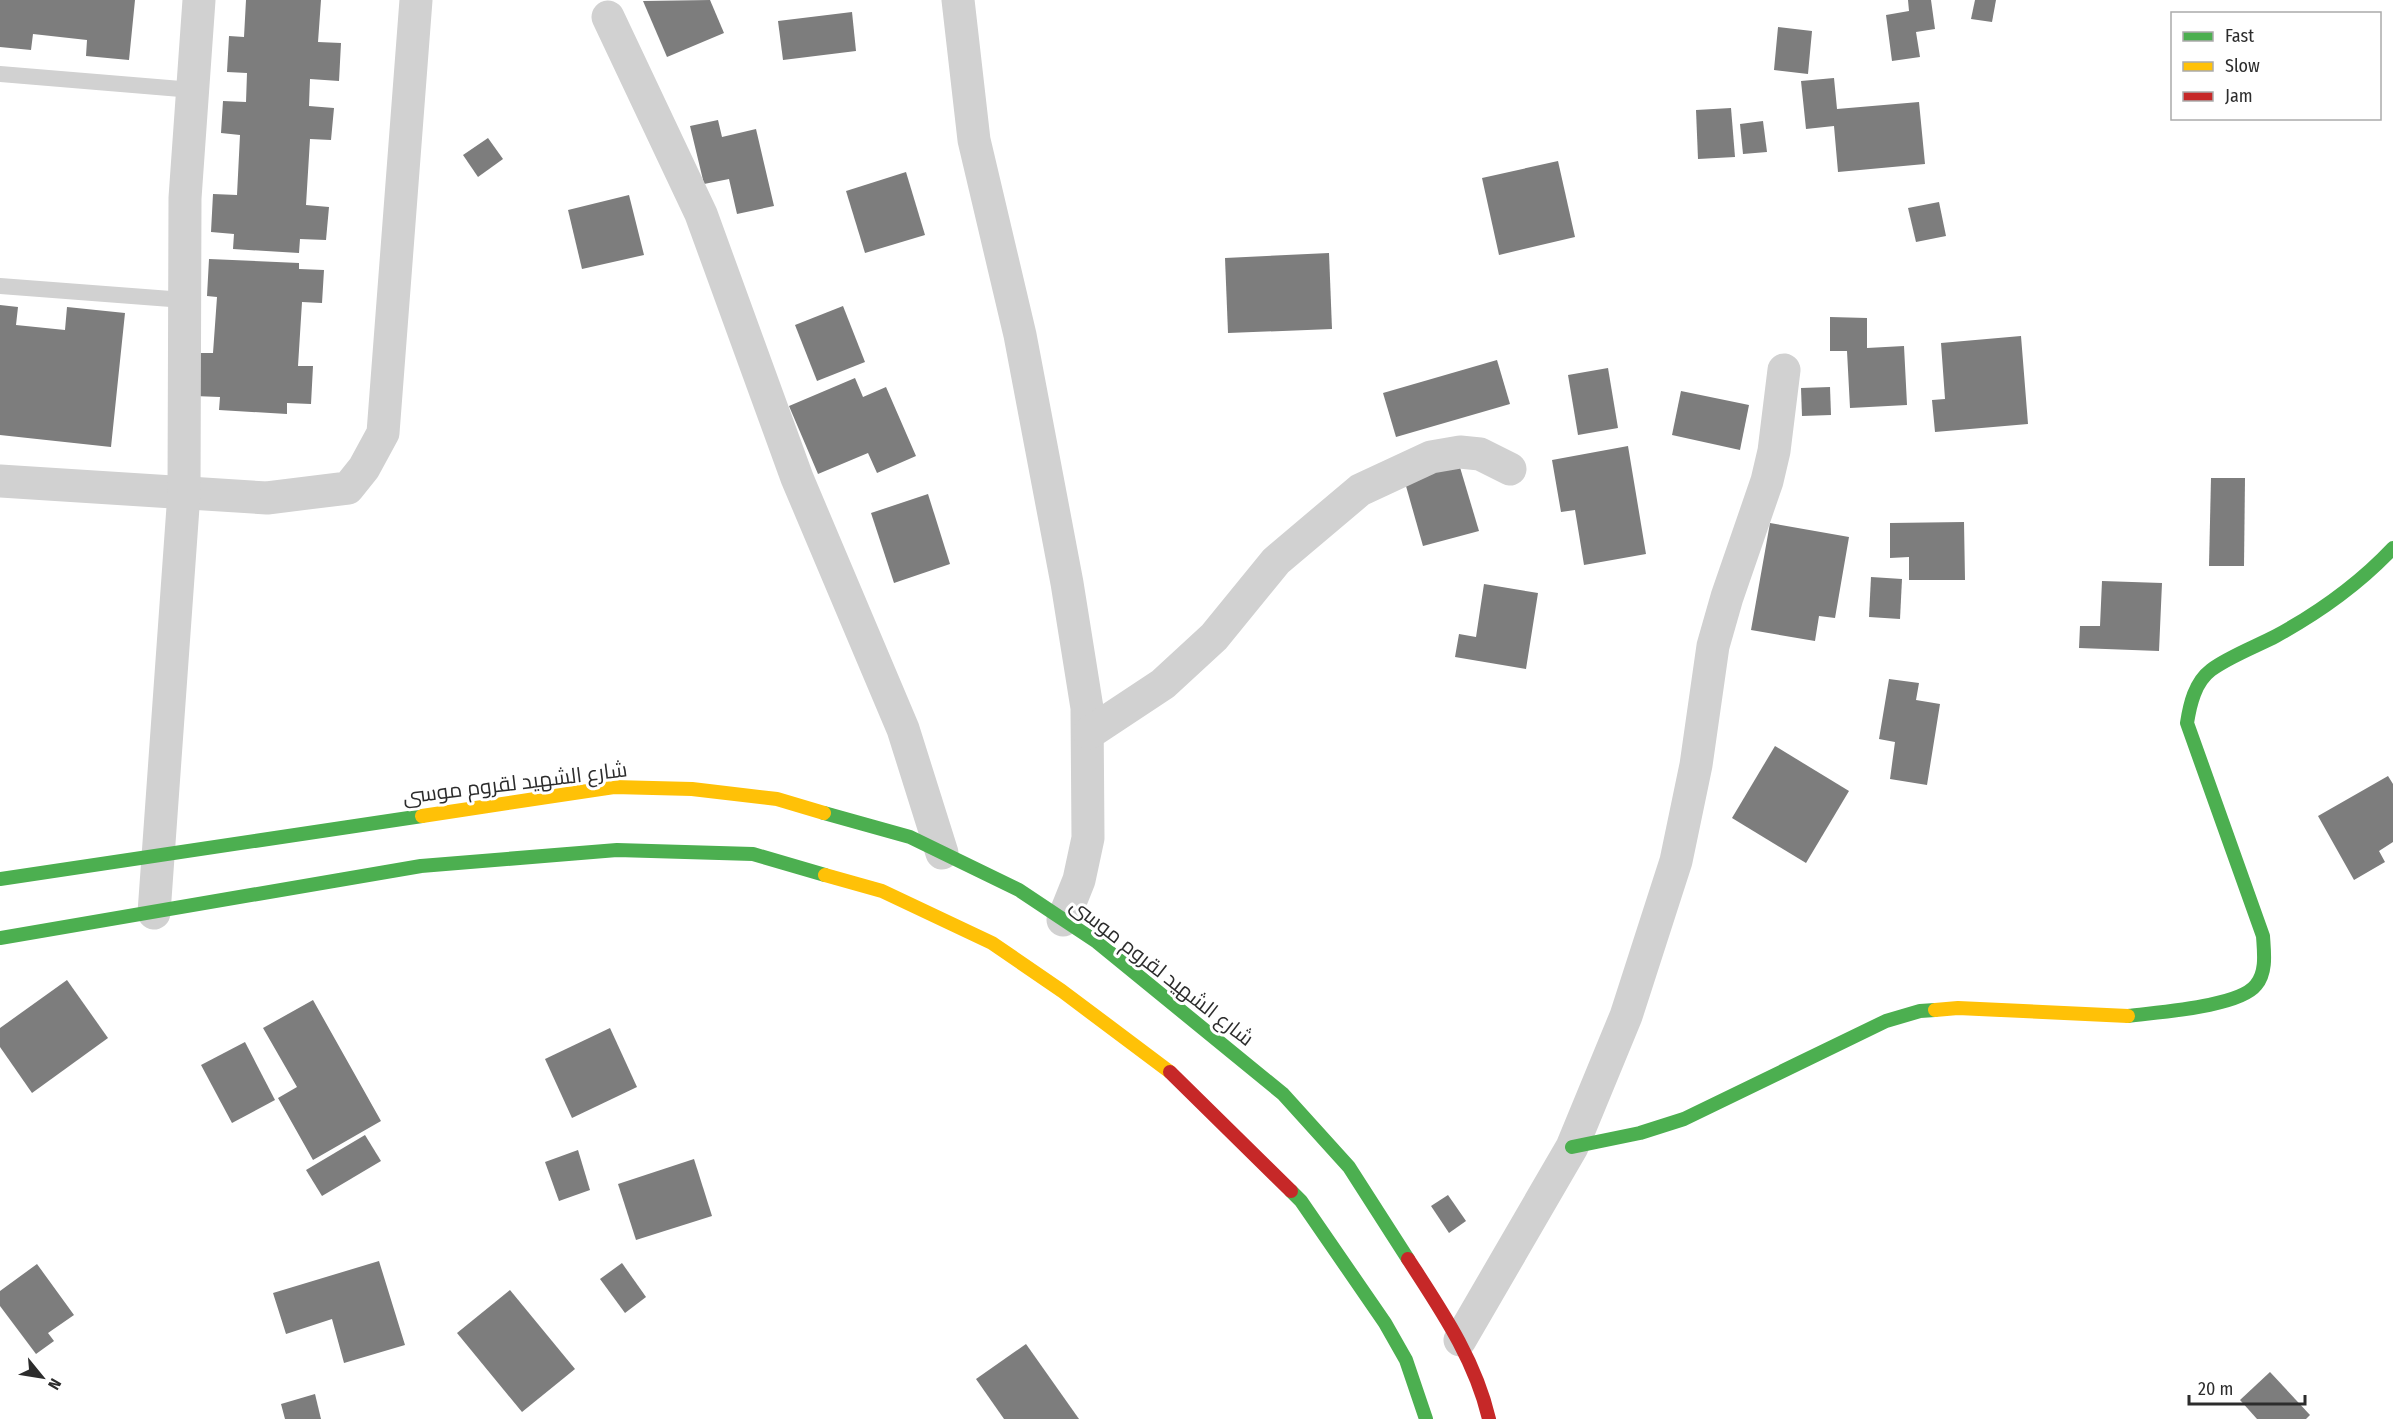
<svg xmlns="http://www.w3.org/2000/svg" width="2393" height="1419" font-family="'Fira Sans Condensed',Cairo,sans-serif">
  <rect width="100%" height="100%" fill="#fff"/>
  <g fill="#7d7d7d">
    <polygon points="0,0 135,0 129,60 86,56 87,40 33,34 31,50 0,47"/>
    <polygon points="246,0 321,0 318,42 341,43 339,81 310,79 309,106 334,108 331,140 310,139 306,205 329,207 326,240 300,239 299,253 233,249 234,234 211,232 213,194 237,195 240,135 221,133 223,101 246,102 247,73 227,72 229,36 244,37"/>
    <polygon points="710,0 724,33 667,57 643,1"/>
    <polygon points="1908,0 1931,0 1935,29 1916,32 1920,57 1892,61 1886,15 1909,11"/>
    <polygon points="1975,0 1996,0 1992,22 1971,19"/>
    <polygon points="852,12 856,51 783,60 778,21"/>
    <polygon points="1778,27 1812,31 1808,74 1774,70"/>
    <polygon points="1834,78 1837,109 1919,102 1925,164 1838,172 1834,126 1806,129 1801,81"/>
    <polygon points="1731,108 1735,157 1698,159 1696,110"/>
    <polygon points="718,120 722,137 756,129 774,206 737,214 729,179 704,184 690,126"/>
    <polygon points="1763,121 1767,152 1743,154 1740,124"/>
    <polygon points="488,138 503,159 478,177 463,155"/>
    <polygon points="1558,161 1575,237 1499,255 1482,178"/>
    <polygon points="906,172 925,235 865,253 846,191"/>
    <polygon points="629,195 644,255 582,269 568,210"/>
    <polygon points="1939,202 1946,236 1916,242 1908,208"/>
    <polygon points="1329,253 1332,329 1228,333 1225,258"/>
    <polygon points="209,259 299,263 299,269 324,270 322,303 302,302 298,366 313,366 311,404 287,403 287,414 219,410 220,397 194,396 196,353 213,353 217,297 207,296"/>
    <polygon points="0,305 18,307 16,325 65,330 67,307 125,313 111,447 0,435"/>
    <polygon points="843,306 865,362 817,381 795,325"/>
    <polygon points="1830,317 1867,318 1867,348 1904,346 1907,405 1850,408 1847,351 1830,351"/>
    <polygon points="2021,336 2028,424 1935,432 1932,400 1945,399 1941,343"/>
    <polygon points="1497,360 1510,404 1396,437 1383,393"/>
    <polygon points="1608,368 1618,428 1578,435 1568,375"/>
    <polygon points="855,378 863,397 886,387 916,456 877,473 868,453 818,474 789,406"/>
    <polygon points="1830,387 1831,415 1802,416 1801,388"/>
    <polygon points="1681,391 1749,405 1740,450 1672,435"/>
    <polygon points="1628,446 1646,554 1584,565 1575,510 1561,512 1552,460"/>
    <polygon points="1459,464 1479,531 1423,546 1404,479"/>
    <polygon points="2211,478 2245,478 2244,566 2209,566"/>
    <polygon points="928,494 950,564 894,583 871,513"/>
    <polygon points="1964,522 1965,580 1909,580 1909,557 1890,558 1890,523"/>
    <polygon points="1770,523 1849,537 1835,618 1819,616 1815,641 1751,630"/>
    <polygon points="1871,577 1902,579 1900,619 1869,617"/>
    <polygon points="2102,581 2162,583 2159,651 2079,648 2080,626 2100,626"/>
    <polygon points="1484,584 1538,593 1526,669 1455,657 1459,634 1476,637"/>
    <polygon points="1889,679 1919,683 1916,700 1940,704 1927,785 1890,779 1895,742 1879,739"/>
    <polygon points="1775,746 1849,791 1806,863 1732,818"/>
    <polygon points="2388,776 2393,784 2393,842 2379,851 2385,862 2354,880 2318,816"/>
    <polygon points="67,980 108,1038 32,1093 0,1047 0,1028"/>
    <polygon points="313,1000 381,1121 313,1160 278,1098 297,1087 263,1028"/>
    <polygon points="610,1028 637,1087 572,1118 545,1059"/>
    <polygon points="245,1042 275,1100 232,1123 201,1065"/>
    <polygon points="365,1135 381,1161 322,1196 306,1170"/>
    <polygon points="578,1150 590,1190 559,1201 545,1162"/>
    <polygon points="694,1159 712,1216 636,1240 618,1184"/>
    <polygon points="1448,1195 1466,1221 1449,1233 1431,1206"/>
    <polygon points="379,1261 405,1345 344,1363 332,1319 286,1334 273,1293"/>
    <polygon points="622,1263 646,1297 625,1313 600,1279"/>
    <polygon points="37,1264 74,1315 48,1333 54,1341 36,1354 0,1306 0,1291"/>
    <polygon points="510,1290 575,1369 522,1412 457,1333"/>
    <polygon points="1026,1344 1079,1419 1004,1419 976,1379"/>
    <polygon points="2270,1372 2310,1415 2306,1419 2257,1419 2240,1400"/>
    <polygon points="315,1394 321,1419 285,1419 281,1404"/>
  </g>
  <g fill="none" stroke-linecap="round" stroke-linejoin="round">
    <g stroke="#d1d1d1" stroke-width="16">
      <polyline points="0,74 193,90"/>
      <polyline points="0,286 184,300"/>
    </g>
    <g stroke="#d1d1d1" stroke-width="33">
      <polyline points="958,0 974,140 1020,335 1067,583 1087,708 1088,838 1079,880 1063,920"/>
      <polyline points="608,17 701,214 797,478 903,729 942,853"/>
      <polyline points="0,481 267,498 348,488 364,468 383,433 416,0"/>
      <polyline points="1089,733 1163,684 1214,637 1276,561 1360,490 1431,457 1460,452 1480,454 1510,469"/>
      <polyline points="154,913 184,493 185,198 199,0"/>
      <polyline points="1460,1340 1572,1147 1626,1016 1676,861 1696,765 1713,646 1727,597 1767,481 1774,451 1784,370"/>
    </g>
    <g stroke="#4caf50" stroke-width="14">
      <polyline points="824,813 910,837 1019,890 1097,942 1283,1094 1349,1167 1408,1259"/>
      <polyline points="0,879 422,816"/>
      <polyline points="0,938 421,866 617,850 753,854 825,875"/>
      <path d="M2128,1016C2157,1012 2239,1007 2256,985C2267,972 2264,952 2263,936L2187,723C2190,704 2195,682 2211,670C2228,657 2257,646 2276,636C2320,612 2359,584 2393,548"/>
      <polyline points="1572,1147 1640,1133 1684,1119 1886,1021 1920,1011 1935,1010"/>
      <polyline points="1291,1191 1301,1201 1385,1323 1406,1360 1426,1419"/>
    </g>
    <g stroke="#ffc107" stroke-width="14">
      <polyline points="422,816 614,787 692,789 777,799 824,813"/>
      <polyline points="825,875 882,891 992,943 1062,991 1170,1072"/>
      <polyline points="1935,1010 1958,1008 2128,1016"/>
    </g>
    <g stroke="#c62828" stroke-width="14">
      <polyline points="1170,1072 1291,1191"/>
      <path d="M1408,1259C1441,1310 1475,1359 1489,1419"/>
    </g>
  </g>
  <g text-anchor="middle" stroke-width="6" stroke-linejoin="round" paint-order="stroke">
    <g font-size="21" fill="#2c2c2c" stroke="#fff">
      <text transform="translate(515 783) rotate(-7)" y="7">شارع الشهيد لقروم موسى</text>
      <text transform="translate(1162 972) rotate(38)" y="7">شارع الشهيد لقروم موسى</text>
    </g>
  </g>
  <rect x="2171" y="12" width="210" height="108" fill="#ffffff" stroke="#ababab" stroke-width="1.5"/>
  <rect x="2183" y="32" width="30" height="9" fill="#4caf50" stroke="#ababab" stroke-width="1.5"/>
  <text x="2225" y="42" font-size="18" fill="#2c2c2c">Fast</text>
  <rect x="2183" y="62" width="30" height="9" fill="#ffc107" stroke="#ababab" stroke-width="1.5"/>
  <text x="2225" y="72" font-size="18" fill="#2c2c2c">Slow</text>
  <rect x="2183" y="92" width="30" height="9" fill="#c62828" stroke="#ababab" stroke-width="1.5"/>
  <text x="2225" y="102" font-size="18" fill="#2c2c2c">Jam</text>
  <g transform="translate(42 1377) rotate(120)" stroke="#ffffff" stroke-width="4.5" paint-order="stroke">
  <path d="M0-4.5L10 22L0 15L-10 22Z" fill="#2c2c2c"/>
  <text y="-9" font-size="16" font-weight="bold" text-anchor="middle" fill="#2c2c2c">N</text>
  </g>
  <path d="M2189 1395v9h116v-9" fill="none" stroke="#2c2c2c" stroke-width="3"/>
  <text x="2198" y="1395" font-size="18" fill="#2c2c2c" stroke="#ffffff" stroke-width="4.5" paint-order="stroke">20 m</text>
</svg>
